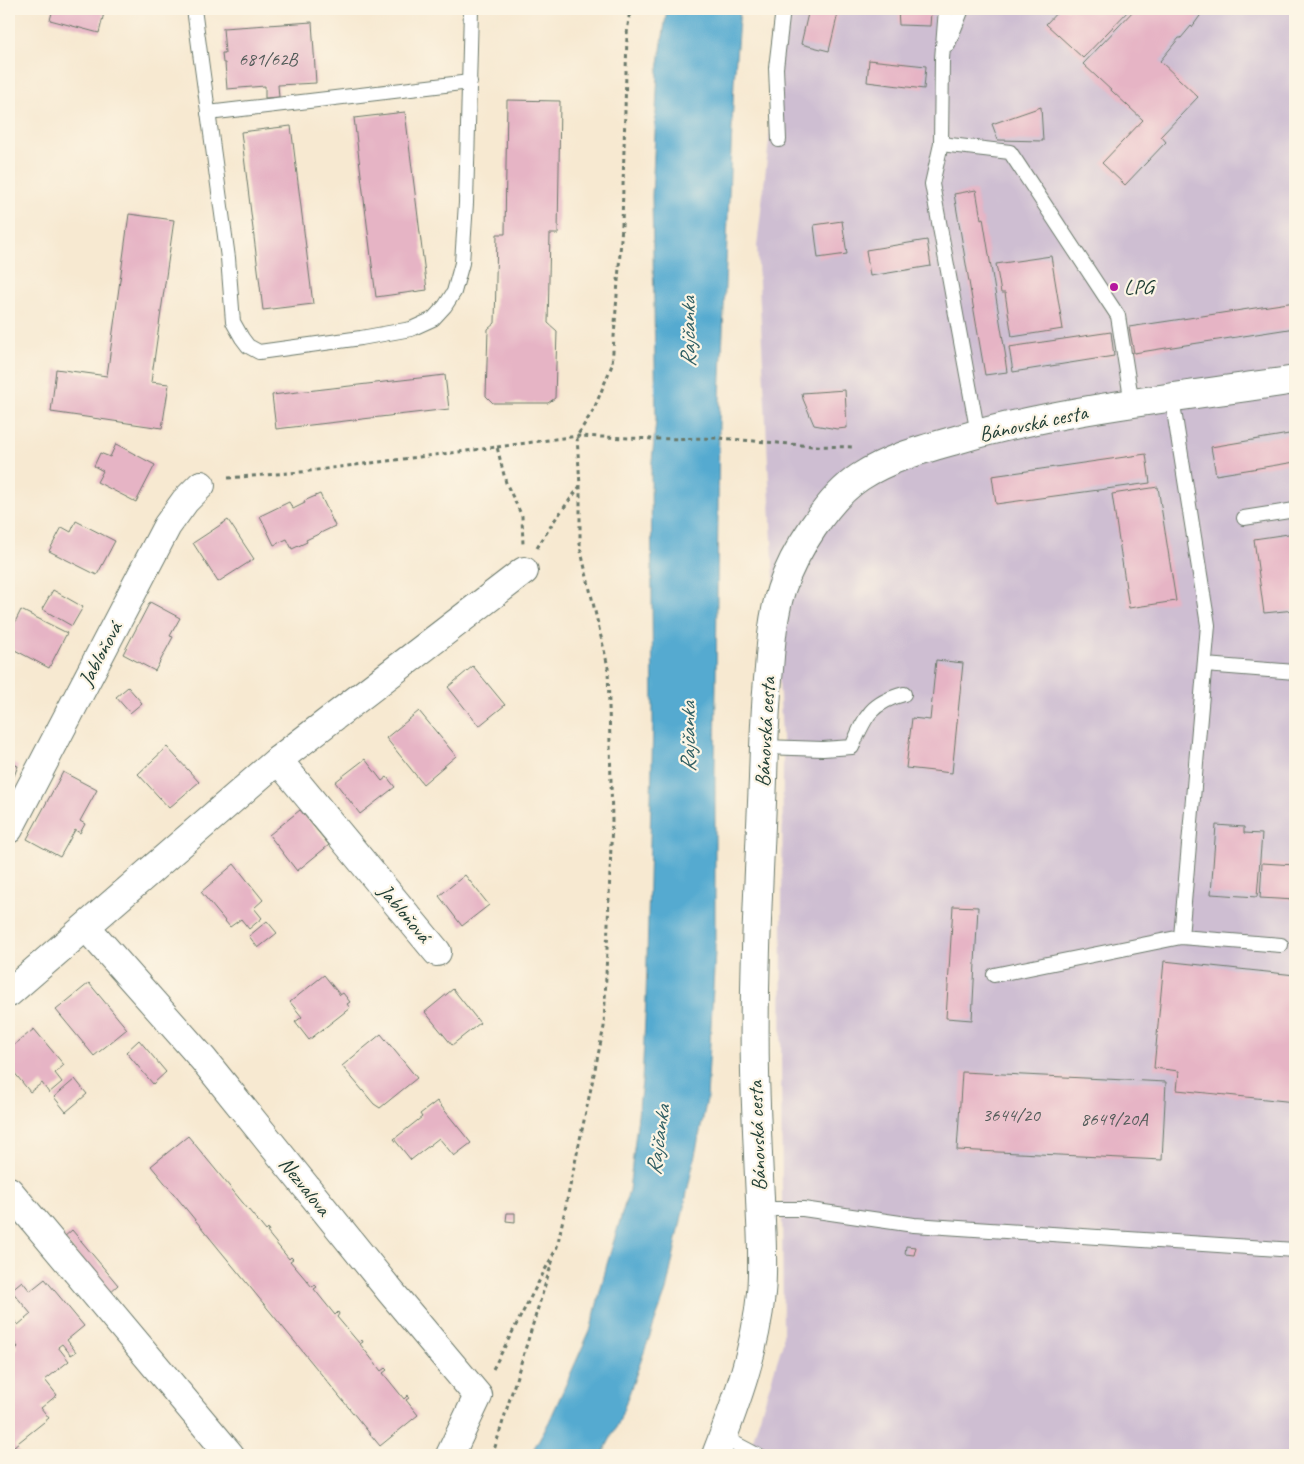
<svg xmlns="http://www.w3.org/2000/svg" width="1304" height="1464" font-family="Caveat,sans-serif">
  <rect width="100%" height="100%" fill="#fcf5e5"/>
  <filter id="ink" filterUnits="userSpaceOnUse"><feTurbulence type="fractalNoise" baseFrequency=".02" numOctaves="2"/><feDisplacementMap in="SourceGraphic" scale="10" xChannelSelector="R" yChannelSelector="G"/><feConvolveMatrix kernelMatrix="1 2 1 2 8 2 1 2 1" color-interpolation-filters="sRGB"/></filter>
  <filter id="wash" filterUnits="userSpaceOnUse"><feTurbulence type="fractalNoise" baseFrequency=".0096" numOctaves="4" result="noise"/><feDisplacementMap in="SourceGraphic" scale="20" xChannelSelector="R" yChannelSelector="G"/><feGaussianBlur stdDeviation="1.12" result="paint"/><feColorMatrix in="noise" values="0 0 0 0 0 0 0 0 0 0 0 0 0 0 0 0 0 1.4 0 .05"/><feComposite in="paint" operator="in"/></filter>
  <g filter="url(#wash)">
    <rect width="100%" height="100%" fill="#f7e9d1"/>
    <polygon fill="#cebed2" points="784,9 1295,9 1295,1455 748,1455 783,1342 781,1059 783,758 757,246"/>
    <polygon fill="#54aad0" stroke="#3a7482" points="667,9 740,9 734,82 719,422 715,771 715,951 707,1099 666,1291 619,1422 602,1455 530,1455 549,1422 591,1328 607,1264 629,1190 642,1082 646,998 653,723 651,471 656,420 652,196 658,70"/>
    <g id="blocks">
      <g fill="#e6b4c5">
        <polygon points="53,9 105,9 99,33 50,20"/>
        <polygon points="809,9 839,9 829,51 801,44"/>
        <polygon points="898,9 928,9 928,13 931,12 930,26 899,25"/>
        <polygon points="1060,9 1130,9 1083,58 1046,24"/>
        <polygon points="1135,9 1206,9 1203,14 1202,13 1192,27 1191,26 1181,38 1179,38 1160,61 1198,97 1161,136 1166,142 1125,185 1102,163 1143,120 1083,64"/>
        <polygon points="312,22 316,83 278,85 279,97 265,98 265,86 227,89 225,63 223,63 222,53 225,53 223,28"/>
        <polygon points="869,60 926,66 924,89 867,82"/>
        <polygon points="507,100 560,101 558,234 550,234 548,323 557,331 555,398 548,403 493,403 486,396 488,329 495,323 497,234 505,234"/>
        <polygon points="1041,107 1043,141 998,140 992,124"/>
        <polygon points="405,112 427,290 376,297 354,118"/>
        <polygon points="291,126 313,304 263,310 241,132"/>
        <polygon points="976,190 981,219 983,218 1006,358 1005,358 1007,372 985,375 954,194"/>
        <polygon points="129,214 174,220 151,382 169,384 162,428 51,412 56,369 107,376"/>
        <polygon points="842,221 847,254 818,258 814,225"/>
        <polygon points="927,240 931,266 870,276 866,250"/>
        <polygon points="1051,256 1063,329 1012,337 1005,293 1001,293 996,264"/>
        <polygon points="1295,302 1295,328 1134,353 1129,327"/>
        <polygon points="1111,332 1114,356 1013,372 1009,347"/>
        <polygon points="445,375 449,409 276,429 272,395"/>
        <polygon points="845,390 847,428 837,429 814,425 803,399 802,393"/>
        <polygon points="1295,433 1295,462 1216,475 1211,447"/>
        <polygon points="116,444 155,465 136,502 97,482 103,471 94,466 100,453 110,457"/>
        <polygon points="1146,454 1150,483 996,504 992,476"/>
        <polygon points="1158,487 1176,601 1129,608 1112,494"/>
        <polygon points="320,494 335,526 306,540 307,542 292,549 287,539 274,545 260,516 289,502 293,509 305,503 304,501"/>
        <polygon points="228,520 254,559 218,582 193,543"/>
        <polygon points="76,521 115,541 97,575 49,551 62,527 71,532"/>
        <polygon points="1295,533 1295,610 1264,613 1254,539"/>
        <polygon points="53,590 83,607 72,626 42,609"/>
        <polygon points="150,602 180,618 170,636 173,637 155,671 123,654"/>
        <polygon points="21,610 67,633 49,668 9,647 9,634"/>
        <polygon points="936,660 963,663 952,773 906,768 912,718 930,720"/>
        <polygon points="473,666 505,705 479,726 448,687"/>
        <polygon points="128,687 142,703 130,713 116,697"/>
        <polygon points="419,711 456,756 423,784 386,738"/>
        <polygon points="167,747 199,782 169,808 138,774"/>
        <polygon points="365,759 382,781 387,777 395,787 360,814 335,782"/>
        <polygon points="9,762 18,766 14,776 9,774"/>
        <polygon points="63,772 97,790 80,821 85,824 80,833 75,830 60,857 27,839"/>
        <polygon points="300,810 329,845 297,871 269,835"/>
        <polygon points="1216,825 1244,827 1244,833 1262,834 1257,897 1211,894"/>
        <polygon points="1262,863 1295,865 1295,900 1260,898"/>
        <polygon points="234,864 263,900 254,908 262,918 249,929 241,919 230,927 201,892"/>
        <polygon points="465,875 489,905 462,926 439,896"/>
        <polygon points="953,906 978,907 972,1020 946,1018"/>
        <polygon points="267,921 277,933 258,948 249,936"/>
        <polygon points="1164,961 1295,975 1295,1102 1177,1090 1179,1071 1154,1068"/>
        <polygon points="324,975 340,995 343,993 350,1002 347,1004 350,1008 309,1040 295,1022 302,1017 290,1002"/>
        <polygon points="89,983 127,1029 94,1056 56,1010"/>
        <polygon points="453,989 480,1023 452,1045 425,1012"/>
        <polygon points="34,1029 64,1065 55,1073 62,1082 49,1093 42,1083 30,1092 9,1066 9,1049"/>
        <polygon points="381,1034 417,1078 380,1108 374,1104 342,1066"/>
        <polygon points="139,1040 166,1072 153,1084 126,1052"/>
        <polygon points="962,1072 1166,1082 1162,1160 957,1150"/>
        <polygon points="75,1079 87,1094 66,1112 54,1097"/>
        <polygon points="437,1101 471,1143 454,1156 439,1138 411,1160 394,1139 422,1117 420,1114"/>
        <polygon points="188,1136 266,1231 268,1229 269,1231 267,1232 289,1259 291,1257 293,1259 290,1261 312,1287 315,1285 317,1287 314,1289 335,1315 338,1312 339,1314 337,1317 359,1343 362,1340 363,1342 360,1344 381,1371 385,1368 387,1370 383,1373 404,1399 408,1395 409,1398 406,1400 418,1415 380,1446 151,1166"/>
        <polygon points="507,1213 515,1213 515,1222 506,1221"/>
        <polygon points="72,1230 118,1285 109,1293 63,1238"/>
        <polygon points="906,1246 916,1247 914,1255 905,1254"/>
        <polygon points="45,1279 84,1326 67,1340 76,1352 71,1355 62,1344 58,1347 69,1361 45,1380 57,1395 41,1408 49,1418 14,1446 22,1455 9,1455 9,1355 18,1347 9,1336 9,1314 18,1325 31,1314 11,1290 22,1281 30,1291"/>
      </g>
    </g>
  </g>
  <g filter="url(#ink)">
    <use href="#blocks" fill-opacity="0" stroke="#6b796b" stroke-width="1"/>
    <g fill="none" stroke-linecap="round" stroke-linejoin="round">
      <g stroke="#6b796b" stroke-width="16">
        <g id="service">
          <polyline points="194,9 228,258 233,322 242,338 248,346 259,352 361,338 411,329 433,319 445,306 454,292 462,263 466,203 471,9"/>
          <polyline points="946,9 942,59 941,144 932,184 978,434"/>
          <polyline points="948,44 962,9"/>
          <polyline points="208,113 470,82"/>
          <polyline points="779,140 776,68 783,9"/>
          <polyline points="941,144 1010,152 1118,316 1132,404"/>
          <polyline points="1172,398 1208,625 1181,937"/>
          <polyline points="1244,518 1295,510"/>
          <polyline points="1205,665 1295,672"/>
          <path d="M764,747L823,749L852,747C865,717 870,703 904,694"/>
          <polyline points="994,975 1181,937 1281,945"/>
          <polyline points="760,1209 803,1209 914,1225 1295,1250"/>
          <polyline points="723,1437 757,1455"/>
        </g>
      </g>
      <g stroke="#6b796b" stroke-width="30">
        <g id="minor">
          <polyline points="278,760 437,952"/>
          <polyline points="9,829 167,526 185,501 201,485"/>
          <polyline points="87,928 203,1059 390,1291 478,1396 450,1455"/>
          <polyline points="9,993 278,760 524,571"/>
          <polyline points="9,1191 230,1455"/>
          <path d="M716,1455C736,1403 756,1349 761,1293C764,1261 761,1229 760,1198C758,1156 756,1114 755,1073C753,975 759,877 763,779C764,743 765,706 769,669C771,642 773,616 781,590C793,553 828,498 860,477C889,458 924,449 956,440C1064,408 1183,397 1295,380"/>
        </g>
      </g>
      <g stroke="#6b796b" stroke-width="3" stroke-dasharray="4 4" stroke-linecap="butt">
        <polyline points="497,447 577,436 654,439 719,438 813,446 855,447"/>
        <polyline points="228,478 301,472 497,447 506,483 522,516 523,545"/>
        <polyline points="537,548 554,521 580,486"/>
        <polyline points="493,1369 557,1247 604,1027 612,820 608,667 580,547 580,486 577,436 594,409 612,365 622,225 627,34 630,9"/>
        <polyline points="491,1455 495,1447 554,1256"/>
      </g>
      <use href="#service" stroke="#fff" stroke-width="14"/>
      <use href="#minor" stroke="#fff" stroke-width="28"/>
    </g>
  </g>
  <circle fill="#b5179e" stroke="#fcf5e5" stroke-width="2" cx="1114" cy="287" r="5"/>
  <g text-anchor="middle" stroke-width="4.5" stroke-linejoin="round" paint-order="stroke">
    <g font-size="19" fill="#515b58">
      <text x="268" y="65">681/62B</text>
      <text x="1011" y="1121">3644/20</text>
      <text x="1114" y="1125">8649/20A</text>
    </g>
    <g font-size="21" fill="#1f3d34" stroke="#fcf5e5" text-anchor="start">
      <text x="1124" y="294">LPG</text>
    </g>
    <g font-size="21" fill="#1f3d34" stroke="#fcf5e5">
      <text transform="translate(1033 423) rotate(-12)" y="7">Bánovská cesta</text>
      <text transform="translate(100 654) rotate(-62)" y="7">Jabloňová</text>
      <text transform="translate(765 732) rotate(-87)" y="7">Bánovská cesta</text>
      <text transform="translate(405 913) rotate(50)" y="7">Jabloňová</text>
      <text transform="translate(757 1136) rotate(-92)" y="7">Bánovská cesta</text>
      <text transform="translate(305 1186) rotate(51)" y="7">Nezvalova</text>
    </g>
    <g font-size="22" font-style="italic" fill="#2f5e63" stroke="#fcf5e5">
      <text transform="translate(687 332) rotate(-90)" y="8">Rajčanka</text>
      <text transform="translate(687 737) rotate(-90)" y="8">Rajčanka</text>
      <text transform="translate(657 1140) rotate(-82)" y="8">Rajčanka</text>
    </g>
  </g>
  <rect width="1304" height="1464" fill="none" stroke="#fcf5e5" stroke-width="30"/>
</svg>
